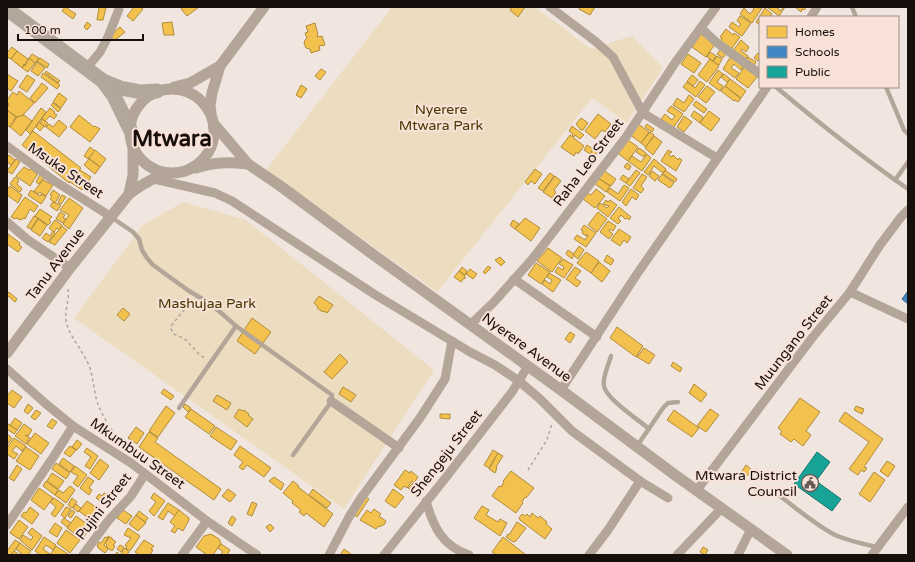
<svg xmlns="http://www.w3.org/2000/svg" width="915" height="562" font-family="'Varela Round',sans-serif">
  <rect width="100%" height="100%" fill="#f1e5df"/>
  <g fill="#ecddc1">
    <polygon points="392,7 535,7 591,49 632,36 663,68 627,123 592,98 437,292 266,170"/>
    <polygon points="183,202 246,220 434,370 344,509 74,318 143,225"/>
  </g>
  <g fill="#f2c14e" stroke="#b08c3a">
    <polygon points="65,7 76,14 73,19 62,11"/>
    <polygon points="99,7 106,8 103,20 97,20"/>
    <polygon points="134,7 140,7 143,9 133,21 127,16"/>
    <polygon points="184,7 199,7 187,16 181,9"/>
    <polygon points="512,7 525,7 518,17 510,10"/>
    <polygon points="580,7 595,7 590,15 579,9"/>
    <polygon points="752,7 762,8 752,23 740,14 744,8 750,14 754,9"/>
    <polygon points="767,7 776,7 781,11 783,8 781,7 785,7 779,16"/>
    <polygon points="795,7 807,7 804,10 802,9 801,12"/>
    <polygon points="765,8 772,14 770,17 760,17 760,25 756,22"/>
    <polygon points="740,16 751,23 742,36 729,27 732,22 739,27 741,24 737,21"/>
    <polygon points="87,22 91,25 87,30 84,27"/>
    <polygon points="172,22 174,35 164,35 162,23"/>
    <polygon points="315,23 318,35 317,36 317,37 322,36 325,45 319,46 320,50 311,53 310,49 306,48 304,43 305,40 307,38 305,33 308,32 306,26"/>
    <polygon points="120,27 125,32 114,41 110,36"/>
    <polygon points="726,29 733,35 734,33 740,37 730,51 719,43 722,38 720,37"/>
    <polygon points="701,34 715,44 706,57 692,47"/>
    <polygon points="741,40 749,47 746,52 742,49 741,51 748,56 744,61 732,52"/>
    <polygon points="12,47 17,51 11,59 7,57 7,53"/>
    <polygon points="721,49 727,52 723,58 717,54"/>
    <polygon points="17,51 28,59 25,65 24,64 22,68 11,59"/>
    <polygon points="710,52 716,56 713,61 707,57"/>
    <polygon points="758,53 760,55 758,61 754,58"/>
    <polygon points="32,54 39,58 35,63 29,58"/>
    <polygon points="688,54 701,63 694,73 681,64"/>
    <polygon points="717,56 722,59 719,65 713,62"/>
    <polygon points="731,56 744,65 741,70 734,64 731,68 739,73 735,78 723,69"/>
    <polygon points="748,57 756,62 753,67 745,62"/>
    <polygon points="29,58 35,63 28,72 22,68 24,65 25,66"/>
    <polygon points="40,58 49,64 47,68 37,61"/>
    <polygon points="710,59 719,66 707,82 698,75"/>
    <polygon points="37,62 45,68 38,76 31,71"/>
    <polygon points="745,66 757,77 748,88 736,79"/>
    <polygon points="321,69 326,72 320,80 315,76"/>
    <polygon points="718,70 723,74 717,82 723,86 720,91 709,83"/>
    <polygon points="46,71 60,81 58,83 45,73"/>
    <polygon points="43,73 60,85 57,89 41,77"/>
    <polygon points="7,74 18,81 11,91 7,88"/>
    <polygon points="724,74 730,79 727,82 721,77"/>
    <polygon points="27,75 35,80 27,92 19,87"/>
    <polygon points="692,75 698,80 693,86 687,81"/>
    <polygon points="730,79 746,91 741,98 725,86"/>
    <polygon points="700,81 705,85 696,97 683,87 687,82 695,88"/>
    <polygon points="42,83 48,88 35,103 30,98"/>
    <polygon points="301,85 307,89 301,98 296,95"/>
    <polygon points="707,86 715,92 709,99 710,99 706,103 698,97"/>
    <polygon points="725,86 741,99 738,102 735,100 734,101 721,91"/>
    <polygon points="19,91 34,103 22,116 17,117 7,110 8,109 7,108 9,104 7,103 7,100 13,92 17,95"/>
    <polygon points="59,93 67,99 61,108 53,102"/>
    <polygon points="689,95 694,99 684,112 673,105 677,98 684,103"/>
    <polygon points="696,101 707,109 704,113 693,105"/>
    <polygon points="53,103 61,109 58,112 51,105"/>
    <polygon points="671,106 683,114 673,128 661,119 665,114 672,120 675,116 667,111"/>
    <polygon points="41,108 46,112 30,134 26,130"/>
    <polygon points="50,108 55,112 54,113 57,115 54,119 50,116 45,121 42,118"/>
    <polygon points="7,110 16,117 10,127 7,125"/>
    <polygon points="694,111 703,117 700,123 691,116"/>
    <polygon points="709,111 720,119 711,131 700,123"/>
    <polygon points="598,114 611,124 605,132 602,130 595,139 585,131"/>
    <polygon points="24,115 32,121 21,136 10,127 17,117"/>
    <polygon points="79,115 94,127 95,126 100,129 90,142 70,127"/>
    <polygon points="684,116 692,122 684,132 677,127"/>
    <polygon points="581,118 588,123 583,130 581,130 576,124"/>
    <polygon points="42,119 48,123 45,127 40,123"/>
    <polygon points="59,120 67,127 59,137 46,127 49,124 53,127"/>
    <polygon points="39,122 44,126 40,131 36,127"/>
    <polygon points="637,123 649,132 641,143 629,134"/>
    <polygon points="647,124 654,129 652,132 645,127"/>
    <polygon points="572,126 584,135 580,139 575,135 574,137 572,135 573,134 569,131"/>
    <polygon points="33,131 81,168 69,183 22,145"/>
    <polygon points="650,132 654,135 646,147 641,143"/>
    <polygon points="570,135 584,146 578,154 576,152 574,156 561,147"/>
    <polygon points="654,136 662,142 653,155 645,148"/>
    <polygon points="628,140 638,147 628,161 616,152"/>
    <polygon points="587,145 593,149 590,154 584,150"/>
    <polygon points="90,147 95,151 88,159 84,156"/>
    <polygon points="639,148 646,153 644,157 636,152"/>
    <polygon points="593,149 597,152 591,162 587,160"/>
    <polygon points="95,150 106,159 100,167 89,158"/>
    <polygon points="668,150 672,152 668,154 672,157 673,155 678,160 679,158 682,160 676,171 661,161"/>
    <polygon points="647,154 651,158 642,171 628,161 632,156 641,162"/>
    <polygon points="9,155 15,160 11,165 7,162 7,158"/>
    <polygon points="16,159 20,162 12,174 7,171"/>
    <polygon points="89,159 100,167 95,174 84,165"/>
    <polygon points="654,159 666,169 663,173 654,166 648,175 644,172"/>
    <polygon points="627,163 631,166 629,170 624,167"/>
    <polygon points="24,167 29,170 31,169 37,174 37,175 30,186 16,176"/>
    <polygon points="535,169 542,174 535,184 531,181 528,185 525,182"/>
    <polygon points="80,170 91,177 82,190 70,182"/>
    <polygon points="603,170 616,179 611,186 598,178"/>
    <polygon points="636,170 640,173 630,186 626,183"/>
    <polygon points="665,170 677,179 675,182 663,174"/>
    <polygon points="652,171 659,176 655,181 649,176"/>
    <polygon points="550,173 554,176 543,191 538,188"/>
    <polygon points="642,174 647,177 641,186 644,189 641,193 633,188"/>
    <polygon points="662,174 674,183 670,188 658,180"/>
    <polygon points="40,175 44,178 39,184 36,182"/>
    <polygon points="623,175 629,179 626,183 620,179"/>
    <polygon points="555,176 561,181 554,190 556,192 552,198 543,192"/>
    <polygon points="15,177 19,180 17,184 22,189 20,192 10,184"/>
    <polygon points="598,178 610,186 606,192 594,183"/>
    <polygon points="43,180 53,185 46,196 40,192 38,194 34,191"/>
    <polygon points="624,185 629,188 620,201 607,192 610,188 618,194"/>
    <polygon points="10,186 22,195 18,203 7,195 7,190"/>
    <polygon points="596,189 605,196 595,208 583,199 588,193 590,195 592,194"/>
    <polygon points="631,189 639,195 636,200 632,197 626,206 622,202"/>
    <polygon points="31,190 40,196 41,194 46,197 41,204 28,195"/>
    <polygon points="53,190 60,195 55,203 50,199 52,196 50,195"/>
    <polygon points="62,195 66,197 61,204 58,202"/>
    <polygon points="25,197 38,206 34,212 30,209 25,219 24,218 21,220 16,218 15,219 11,217"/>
    <polygon points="69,198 83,208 69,229 63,224 69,215 60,210"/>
    <polygon points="606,200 608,202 610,200 617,205 608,217 597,208 600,203 607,208 609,206 603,204"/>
    <polygon points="53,202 61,205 57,211 50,206"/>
    <polygon points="619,207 631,217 629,220 627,218 625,219 621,215 618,219 621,221 618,224 610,218"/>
    <polygon points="40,209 52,217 49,220 51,222 48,225 35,216"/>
    <polygon points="60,212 65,215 63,218 66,219 63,223 56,219"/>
    <polygon points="598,212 607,219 597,232 588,225"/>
    <polygon points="34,216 38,218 31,229 27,227"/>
    <polygon points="525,218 540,228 531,241 515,229"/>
    <polygon points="38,219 47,225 40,236 31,230"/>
    <polygon points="55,220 62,225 59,230 57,228 54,232 49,228"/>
    <polygon points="513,220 519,224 515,229 510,225"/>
    <polygon points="608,221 616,226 613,231 610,229 609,231 613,234 609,239 600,232"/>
    <polygon points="584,225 596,233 586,247 574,239 577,235 585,240 588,235 587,234 586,236 582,233 583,231 581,230"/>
    <polygon points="62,226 67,230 55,245 49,242"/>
    <polygon points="619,229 631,237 627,243 624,240 620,246 611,240"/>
    <polygon points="53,231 55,233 48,242 42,238 46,233 50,236"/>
    <polygon points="8,234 20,243 19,245 22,247 18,252 7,244"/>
    <polygon points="579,246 584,250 578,259 573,255"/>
    <polygon points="548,248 562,258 552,272 537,261"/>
    <polygon points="568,250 574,254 572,259 566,254"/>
    <polygon points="586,252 599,261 591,273 577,263"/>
    <polygon points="607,255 614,260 611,265 604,261"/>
    <polygon points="500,257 505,262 501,266 495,260"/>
    <polygon points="563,259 573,265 564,278 555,272 558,267 563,270 564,267 559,264"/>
    <polygon points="599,262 610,271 602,282 591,273"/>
    <polygon points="536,263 550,272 541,284 528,275"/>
    <polygon points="488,266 491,268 485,274 483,272"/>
    <polygon points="462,267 467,271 465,275 459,271"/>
    <polygon points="575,267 581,271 575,278 581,282 577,287 566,279"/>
    <polygon points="470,269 477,274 473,279 466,274"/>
    <polygon points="459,271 465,276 465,279 464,278 461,282 454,277"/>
    <polygon points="549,273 561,280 553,292 542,284 545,280 550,284 552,280 547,277"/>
    <polygon points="9,292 17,299 15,302 7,295"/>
    <polygon points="319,296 333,305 327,313 324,311 323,312 317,308 318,307 314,303"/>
    <polygon points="123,308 130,314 124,321 117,315"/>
    <polygon points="252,318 271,332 255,354 237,341"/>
    <polygon points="617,327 643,346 636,357 610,338"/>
    <polygon points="570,332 575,335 570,343 565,339"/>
    <polygon points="644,348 655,355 649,364 637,357"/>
    <polygon points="340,354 348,362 332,379 324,372"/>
    <polygon points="673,362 682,368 680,372 671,366"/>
    <polygon points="694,384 707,394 701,402 689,393"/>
    <polygon points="343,387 356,395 351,402 339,394"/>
    <polygon points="164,389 174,396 171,400 161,393"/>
    <polygon points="12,390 22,397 14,408 7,403 7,396"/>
    <polygon points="217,395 231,403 227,410 213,401"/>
    <polygon points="800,398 820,412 806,431 811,435 803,446 794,439 791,442 780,434 782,431 778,428"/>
    <polygon points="28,404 33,408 28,414 24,411"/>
    <polygon points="185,404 191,408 188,412 183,407"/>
    <polygon points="166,406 175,413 158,437 149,431"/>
    <polygon points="856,406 864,409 862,414 854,410"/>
    <polygon points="191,409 215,426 209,434 185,417"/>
    <polygon points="239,409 243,411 244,410 249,414 248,415 253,419 247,427 234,417"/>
    <polygon points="710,409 719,415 706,432 697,426"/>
    <polygon points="36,410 41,413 35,420 31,417"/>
    <polygon points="674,410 699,428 692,437 667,420"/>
    <polygon points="845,412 883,439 864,467 867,468 864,472 861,470 858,475 849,469 869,442 839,421"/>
    <polygon points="440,414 450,414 450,419 440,418"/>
    <polygon points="15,418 22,423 17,430 10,425"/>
    <polygon points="52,419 57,422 52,429 47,426"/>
    <polygon points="8,424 17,430 14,434 7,429"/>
    <polygon points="24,424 32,430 28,436 25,435 30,438 26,444 15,436"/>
    <polygon points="136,427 144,433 137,444 128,438"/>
    <polygon points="216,427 237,441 231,450 210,436"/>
    <polygon points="149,432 158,438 155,442 221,489 214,500 139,447"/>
    <polygon points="35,433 49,443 41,454 27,444"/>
    <polygon points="7,434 12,438 7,445"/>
    <polygon points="14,438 26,446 22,451 16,446 12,451 18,454 14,459 7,454 7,448"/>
    <polygon points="77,440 82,444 77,450 72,447"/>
    <polygon points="70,446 76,450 70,457 64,453"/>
    <polygon points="240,446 271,468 264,477 247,465 243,470 239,467 243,462 234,455"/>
    <polygon points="26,447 39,456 30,470 16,461"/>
    <polygon points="87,448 98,456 90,469 85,466 91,457 84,452"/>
    <polygon points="493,450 498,453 489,468 484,465"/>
    <polygon points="498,453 503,456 496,467 497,468 495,473 489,469"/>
    <polygon points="63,458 74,466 70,472 59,464"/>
    <polygon points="100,459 109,466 99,480 90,473"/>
    <polygon points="887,461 895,466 888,477 880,471"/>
    <polygon points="56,463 70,473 66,479 52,469"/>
    <polygon points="17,465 22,469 14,481 9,478"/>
    <polygon points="746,465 752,470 745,478 740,474"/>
    <polygon points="75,466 87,475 78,487 73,483 78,476 71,472"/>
    <polygon points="405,470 410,473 411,471 418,477 414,483 412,481 407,488 404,486 401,490 394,485"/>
    <polygon points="511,471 534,488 526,498 525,497 522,502 523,503 516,513 492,496 499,486 501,487 504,482 503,481"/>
    <polygon points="874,472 885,480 870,502 859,494"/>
    <polygon points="52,473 64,481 58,489 47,481"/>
    <polygon points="88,477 94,481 89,488 92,490 89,495 80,488"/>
    <polygon points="274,477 284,484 281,490 269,481"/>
    <polygon points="46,481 58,490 55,495 43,486"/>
    <polygon points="293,481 299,486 298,487 333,514 324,527 306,513 304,516 299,512 301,510 292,503 293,501 283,493"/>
    <polygon points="413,483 416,486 412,491 408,488"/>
    <polygon points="70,486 75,490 66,503 55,495 59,490 63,493"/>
    <polygon points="39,488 53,498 44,510 31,500"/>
    <polygon points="228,489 236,495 230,502 222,496"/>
    <polygon points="313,489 331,503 327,508 309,495"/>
    <polygon points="393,489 404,497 395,508 385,501"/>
    <polygon points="758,489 762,492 759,496 755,493"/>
    <polygon points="104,493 108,495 103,503 96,498 99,494 102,496"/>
    <polygon points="154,493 165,501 154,516 149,511 156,502 151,498"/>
    <polygon points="364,496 369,499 357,517 352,513"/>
    <polygon points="54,498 64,505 55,517 51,514 56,507 50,502"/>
    <polygon points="72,498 77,502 72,508 68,505"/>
    <polygon points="87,501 100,510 92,521 79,511"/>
    <polygon points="252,502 257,504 252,516 247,514"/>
    <polygon points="168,503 179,510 175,516 168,511 163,520 158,517"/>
    <polygon points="76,504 81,508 78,512 73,508"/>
    <polygon points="482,506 489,510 486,515 498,522 500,519 507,523 500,536 474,518"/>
    <polygon points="30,507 39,514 32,524 21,516 24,512 26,513"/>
    <polygon points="66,507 71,509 65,518 61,515"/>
    <polygon points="374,509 381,514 379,516 386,521 384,525 382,525 380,527 379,526 376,529 360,520 367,510 371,513"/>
    <polygon points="72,510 75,512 71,518 68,516"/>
    <polygon points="123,510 132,516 126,524 117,518"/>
    <polygon points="179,510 189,518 189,520 183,531 178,528 175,533 171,531 175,526 170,522"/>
    <polygon points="139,511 148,518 145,522 136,515"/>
    <polygon points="532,513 538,518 540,516 547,522 546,524 552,529 545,539 520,520 519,518 522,514 525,516 527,514 530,517"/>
    <polygon points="136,515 146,523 138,531 129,524"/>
    <polygon points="76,516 91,527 82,539 67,528"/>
    <polygon points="232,516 236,519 232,526 228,523"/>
    <polygon points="64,518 71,523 67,527 61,522"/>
    <polygon points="19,520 28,527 19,539 10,533"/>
    <polygon points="517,522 526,528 516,541 513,542 506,537 508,534 509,535"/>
    <polygon points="55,523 62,528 57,537 49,532"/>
    <polygon points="270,524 274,528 270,532 266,527"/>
    <polygon points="32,528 42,536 32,550 20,540 23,535 31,540 33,537 28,533"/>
    <polygon points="128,528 140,536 130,551 126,548 127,546 125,545 131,538 124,535"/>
    <polygon points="66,530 80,540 70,553 57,543"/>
    <polygon points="211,534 219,539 221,543 213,555 207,555 196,547 204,536"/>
    <polygon points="108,536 112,538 112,539 116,542 113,545 115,546 112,551 106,547 107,545 105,543 109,538 107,538"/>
    <polygon points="44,537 56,545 53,550 46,545 43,549 50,554 49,555 40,555 35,551"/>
    <polygon points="105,537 108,538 104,545 108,549 105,553 98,548 98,547 97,546 99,542 101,543"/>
    <polygon points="503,537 526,555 496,555 492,552"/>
    <polygon points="15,540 20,543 11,555 7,555 7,551"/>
    <polygon points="144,540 154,546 151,549 153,550 150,555 139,555 135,552"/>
    <polygon points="20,543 31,551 28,555 11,555 14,551 20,555 21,553 16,549"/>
    <polygon points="221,544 230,550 227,555 220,555 223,552 218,548"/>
    <polygon points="120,545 124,547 121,552 117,549"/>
    <polygon points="56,546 68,554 68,555 50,555"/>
    <polygon points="703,547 708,550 705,555 700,552"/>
    <polygon points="125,548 129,552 127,555 115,555 117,552 120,555"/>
    <polygon points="344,549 351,554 351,555 340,555"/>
  </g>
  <polygon fill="#3f88c5" stroke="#33648e" points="908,291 908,304 902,299"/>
  <polygon fill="#17a398" stroke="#17776e" points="817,452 830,462 816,481 841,499 832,511 794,484"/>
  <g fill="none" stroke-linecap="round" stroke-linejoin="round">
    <g stroke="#b0a59e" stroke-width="1.5" stroke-dasharray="3 3" stroke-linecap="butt">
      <path d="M68,289C70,301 63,312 67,325C72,340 84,352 90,368C94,381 94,397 100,409C105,422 115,431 118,444"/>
      <polyline points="192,300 171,326 171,329 174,334 185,339 199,354 206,359"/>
      <polyline points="528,470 547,440 552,423"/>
    </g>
    <g stroke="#b3a699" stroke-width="4.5">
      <polyline points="852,7 856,17"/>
      <path d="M776,87C819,123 862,157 908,189"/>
      <polyline points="886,87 904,130 908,134"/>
      <polyline points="895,180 908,162"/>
      <polyline points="111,217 133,232 139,239 142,250 147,258 153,265 189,291 211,304 236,326 332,395 331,402 293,455"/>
      <path d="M611,356C609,364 602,377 604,386C606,399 639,420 649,429"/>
      <polyline points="179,408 236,326"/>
      <polyline points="637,446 663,408 668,403 678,402"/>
      <path d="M776,493C795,507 814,524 835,535C849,541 863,544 877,547"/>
    </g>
    <g stroke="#b3a699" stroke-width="9">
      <polyline points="550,7 595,41 613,57 643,113 717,158"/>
      <polyline points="811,17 817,7"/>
      <polyline points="701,28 716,42 760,74"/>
      <polyline points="86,69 100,52 108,37 119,9"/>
      <polyline points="7,146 53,180 110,216"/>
      <polyline points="154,179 215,193 232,201 374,294 470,352 495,365 519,381 540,399 572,431 640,481 668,498"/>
      <polyline points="7,222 28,240 70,268"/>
      <polyline points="514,279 597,337"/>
      <polyline points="850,292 908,319"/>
      <polyline points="470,325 494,302 534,257 626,137 675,63 716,7"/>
      <polyline points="7,369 46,404 73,426 131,463 207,521 257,555"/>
      <polyline points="561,390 637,274 767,87"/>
      <polyline points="331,401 399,448"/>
      <polyline points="697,490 812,338 850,292 880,245 901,217 908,210"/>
      <path d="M426,501C433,526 442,546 469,555"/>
      <polyline points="7,525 54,456 73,426"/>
      <polyline points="83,555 108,521 131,496 145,474"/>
      <polyline points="182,555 207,521"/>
      <polyline points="329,555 349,517 361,498 420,418 445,379 452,341"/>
      <polyline points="384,555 447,476 512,392 528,366"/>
      <polyline points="589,555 608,530 640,481"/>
      <polyline points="677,555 721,509"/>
      <polyline points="738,555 751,529"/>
      <polyline points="872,555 908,507"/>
    </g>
    <g stroke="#b3a699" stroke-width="11">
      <polyline points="174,87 190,83 220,66"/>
      <circle cx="172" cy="131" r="42"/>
      <polyline points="211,113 210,106 212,93 220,66 264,7"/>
      <polyline points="214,124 248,164 279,185 371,253 561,390 675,475 787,555"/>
      <path d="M196,168C215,162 228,162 248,164"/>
      <polyline points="129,194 133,175 133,148"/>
      <polyline points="7,353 70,268 129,194 142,185 164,173"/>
    </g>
    <g stroke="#b3a69a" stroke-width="15">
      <polyline points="7,9 103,81 120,88 141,92 157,91"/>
      <polyline points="103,81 114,96 130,129"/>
    </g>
  </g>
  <defs>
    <g id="civic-ring" transform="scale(0.9)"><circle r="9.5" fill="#f8e2d8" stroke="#635a56" stroke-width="1.5"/><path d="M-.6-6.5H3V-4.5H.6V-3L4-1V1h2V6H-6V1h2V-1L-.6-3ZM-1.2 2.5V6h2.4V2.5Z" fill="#635a56"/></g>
  </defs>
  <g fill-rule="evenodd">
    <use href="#civic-ring" x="810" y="483"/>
  </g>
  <g text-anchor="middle" stroke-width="4" stroke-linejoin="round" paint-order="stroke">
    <g font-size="14" fill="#493700" stroke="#f8e2d8">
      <text x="441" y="114">Nyerere<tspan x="441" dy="16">Mtwara Park</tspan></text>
      <text x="207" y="308">Mashujaa Park</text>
    </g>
    <g font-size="14" fill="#160f0c" stroke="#f8e2d8">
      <text transform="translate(588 162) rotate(-53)" y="5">Raha Leo Street</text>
      <text transform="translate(66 170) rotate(34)" y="5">Msuka Street</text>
      <text transform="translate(55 264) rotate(-53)" y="5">Tanu Avenue</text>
      <text transform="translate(793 342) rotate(-52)" y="5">Muungano Street</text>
      <text transform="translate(527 347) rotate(36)" y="5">Nyerere Avenue</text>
      <text transform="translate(138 453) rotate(35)" y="5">Mkumbuu Street</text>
      <text transform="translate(446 453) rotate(-52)" y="5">Shengeju Street</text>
      <text transform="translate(103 506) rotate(-52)" y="5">Pujini Street</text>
    </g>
    <g font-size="14" fill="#160f0c" stroke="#f8e2d8" text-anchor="end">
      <text x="797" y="480">Mtwara District<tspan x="797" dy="16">Council</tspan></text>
    </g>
    <g font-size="22" font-weight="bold" fill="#160f0c" stroke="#f8e2d8">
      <text x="172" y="146">Mtwara</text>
    </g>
  </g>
  <rect width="915" height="562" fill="none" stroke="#160f0c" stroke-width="16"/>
  <rect x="759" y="16" width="140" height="72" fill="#f8e2d8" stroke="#9e8e86"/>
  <rect x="767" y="26" width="20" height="12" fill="#f2c14e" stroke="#9e8e86"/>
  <text x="795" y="36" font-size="12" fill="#160f0c">Homes</text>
  <rect x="767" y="46" width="20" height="12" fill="#3f88c5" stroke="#9e8e86"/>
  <text x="795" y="56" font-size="12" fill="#160f0c">Schools</text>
  <rect x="767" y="66" width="20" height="12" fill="#17a398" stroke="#9e8e86"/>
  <text x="795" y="76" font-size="12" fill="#160f0c">Public</text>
  <path d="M18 34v6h125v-6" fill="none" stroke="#160f0c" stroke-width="2"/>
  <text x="24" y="34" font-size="12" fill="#160f0c" stroke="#f8e2d8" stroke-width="3" paint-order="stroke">100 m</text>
</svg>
